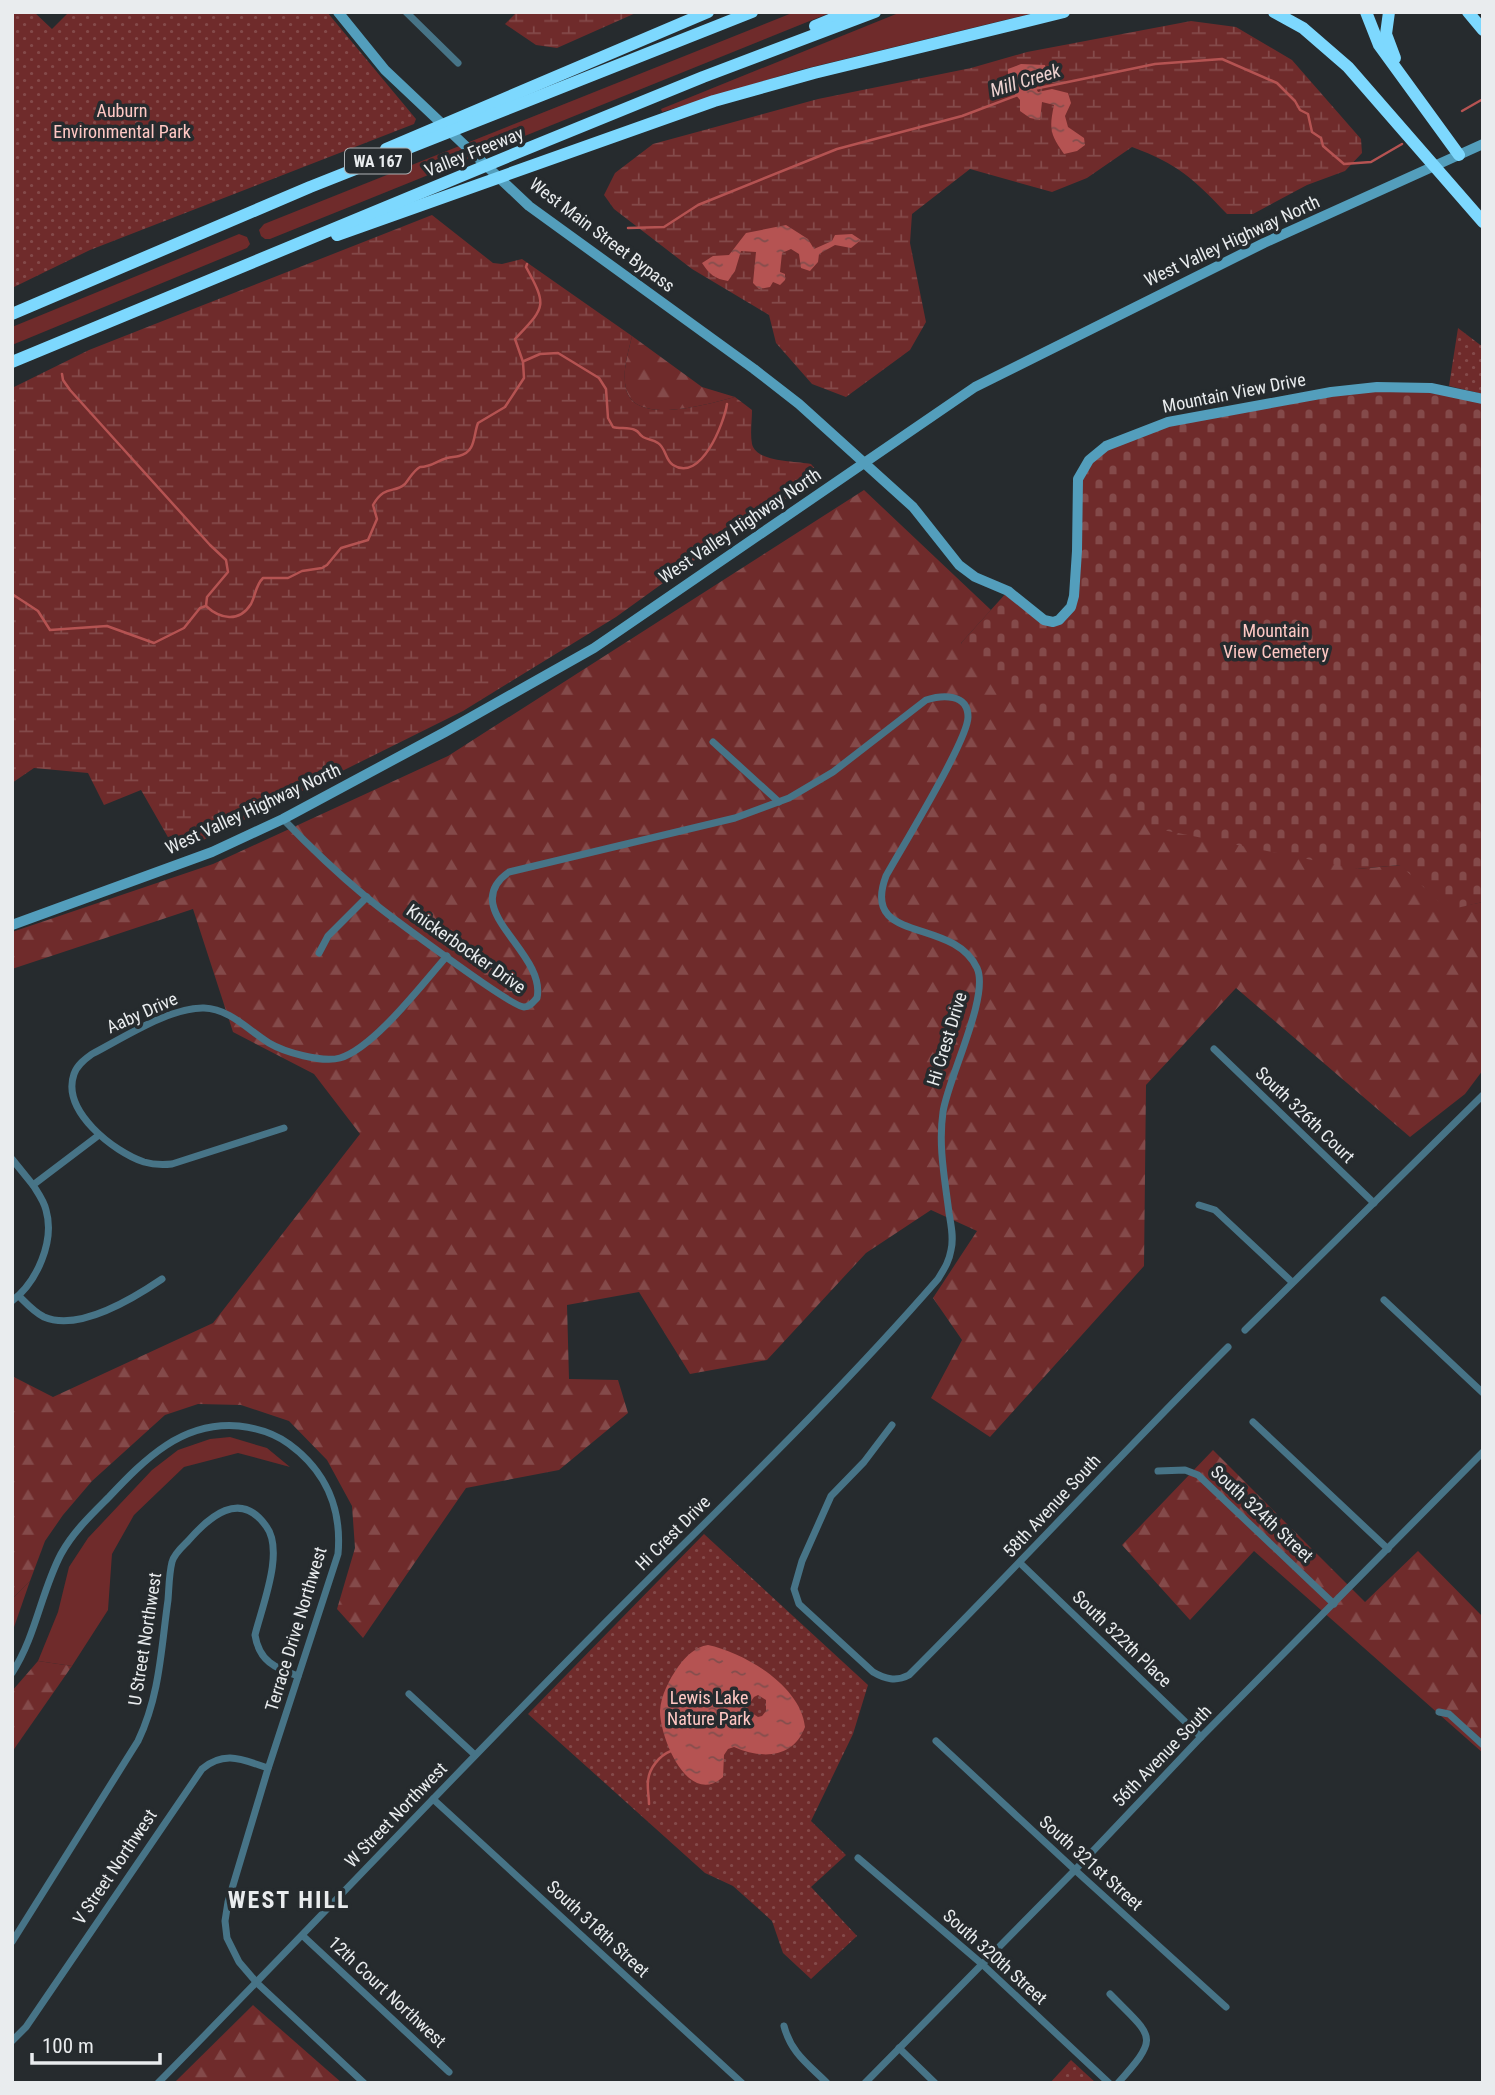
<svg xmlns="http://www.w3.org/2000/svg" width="1495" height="2095" font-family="'Roboto Condensed',sans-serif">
  <defs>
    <pattern id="forest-firs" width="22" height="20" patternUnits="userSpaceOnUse" patternTransform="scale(1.75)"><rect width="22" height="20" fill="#6f2b2b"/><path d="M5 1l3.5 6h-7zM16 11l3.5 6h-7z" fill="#844a4a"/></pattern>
    <pattern id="wetland-marsh" width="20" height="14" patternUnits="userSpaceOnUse" patternTransform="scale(1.75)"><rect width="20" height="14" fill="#6f2b2b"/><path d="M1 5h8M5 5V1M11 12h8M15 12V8" fill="none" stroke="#844a4a"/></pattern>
    <pattern id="cemetery-stones" width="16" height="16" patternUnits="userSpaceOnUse" patternTransform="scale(1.75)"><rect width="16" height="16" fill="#6f2b2b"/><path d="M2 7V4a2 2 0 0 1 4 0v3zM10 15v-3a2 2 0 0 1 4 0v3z" fill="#844a4a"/></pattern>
    <pattern id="park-dots" width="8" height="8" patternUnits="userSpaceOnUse" patternTransform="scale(1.75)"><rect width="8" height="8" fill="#6f2b2b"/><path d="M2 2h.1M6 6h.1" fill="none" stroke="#844a4a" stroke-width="1.8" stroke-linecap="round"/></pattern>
    <pattern id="water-ripples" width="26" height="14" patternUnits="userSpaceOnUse" patternTransform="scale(1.75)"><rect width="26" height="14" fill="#b55352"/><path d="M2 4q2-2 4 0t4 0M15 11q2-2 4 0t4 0" fill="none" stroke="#834e4d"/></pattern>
  </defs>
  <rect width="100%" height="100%" fill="#262b2e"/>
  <g fill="#6f2b2b">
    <polygon points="832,12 270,239 265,239 261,236 259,230 264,224 792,13"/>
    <polygon points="901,12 1038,12 800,70 662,112 661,109"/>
    <polygon points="239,234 247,237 250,244 247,248 12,345 12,327"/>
    <polygon points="230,1437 267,1448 290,1467 238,1453 184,1467 134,1515 112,1554 108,1610 72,1666 38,1661 58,1612 69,1567 88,1538 152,1470 178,1450 210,1439"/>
    <polygon points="30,1581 12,1633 12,1599"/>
  </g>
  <g fill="url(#forest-firs)">
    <path d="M632,336L702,387L735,397C711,403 635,427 626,389C622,371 628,353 632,336Z"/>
    <polygon points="864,490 991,610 961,643 1357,869 1401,865 1448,909 1483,902 1483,1070 1465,1094 1410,1137 1236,988 1146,1085 1144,1266 990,1437 931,1398 962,1340 933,1298 977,1231 931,1210 866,1253 767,1360 690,1374 639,1292 567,1305 569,1379 618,1380 628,1413 559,1470 466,1488 363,1638 337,1609 355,1548 352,1506 327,1460 289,1421 241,1405 198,1404 165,1415 92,1481 63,1515 45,1541 30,1581 12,1599 12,1376 53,1397 213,1323 360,1134 314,1074 233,1032 193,909 12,969 12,932 213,864 448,756"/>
    <polygon points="1213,1450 1365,1602 1418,1551 1483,1617 1483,1753 1254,1551 1190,1620 1122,1545"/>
    <polygon points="38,1661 72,1666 12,1752 12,1691"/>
    <polygon points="253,2005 342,2083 174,2083"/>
  </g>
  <g fill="url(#wetland-marsh)">
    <polygon points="517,12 638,12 557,48 536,45 505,24"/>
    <path d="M1191,21L1236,27L1292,60L1361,139L1362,153L1345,171L1307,185L1253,214H1227C1194,179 1178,164 1132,147L1087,178L1052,192L970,169L912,214L910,243L926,322L910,350L846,397L812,384L776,343L769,315L692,269L614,209L604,195L615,173L653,144L818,99L971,68L1027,52Z"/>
    <path d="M432,215L493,263L502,264L522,259L632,336C628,353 622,371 626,389C635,427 711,403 735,397L752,410C752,421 750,433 752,444C756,462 795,461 811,464L817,471L807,485L731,534L616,617L463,711L177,853L141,790L104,805L88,773L34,768L12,783V388L89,350Z"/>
  </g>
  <polygon fill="url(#cemetery-stones)" points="1377,387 1483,399 1483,902 1448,910 1400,865 1357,869 1148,827 961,643 1008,591 1053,622 1071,607 1078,479 1089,460 1149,428"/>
  <g fill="url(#park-dots)">
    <polygon points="12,12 34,12 52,29 69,12 327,12 416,119 414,124 90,250 12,288"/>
    <polygon points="1458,328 1483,347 1483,394 1449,386"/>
    <polygon points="704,1534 868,1685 853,1734 811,1821 846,1855 811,1887 857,1936 811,1979 783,1953 772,1921 733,1886 705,1873 528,1714"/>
    <polygon points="1071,2060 1096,2083 1050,2083"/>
  </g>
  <g fill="url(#water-ripples)" fill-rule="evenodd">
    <path d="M1021,64L1045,65L1046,69L1033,82L1038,92L1052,89L1068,93L1071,103L1065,116L1068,127L1084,138L1085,145L1077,151L1064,154C1050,134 1049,129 1054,105L1042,102L1040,120L1030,118L1020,111V100L1008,86V69Z"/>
    <path d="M786,225L808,239L814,249L832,241L835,235L852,234L861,240L851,248L835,245L819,254L818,262L810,271L801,268L799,254L791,249L782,253L780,272L785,274V280L780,285L773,282L770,287L759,289L753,283L756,252L741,251L735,271L728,281C715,279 709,274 702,263L713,256L729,255L746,233Z"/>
    <path d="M708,1645C745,1653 801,1686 805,1727C793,1759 761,1759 734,1747L728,1749L724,1755L723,1777C689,1808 660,1739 660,1711C661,1695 669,1680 678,1667C686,1656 695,1647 708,1645ZM758,1695L766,1700V1711L762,1716L758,1717L749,1711L747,1707L754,1697Z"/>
  </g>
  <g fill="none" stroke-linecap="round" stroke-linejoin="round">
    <g stroke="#b55352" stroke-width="2.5">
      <polyline points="1034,89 1155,64 1222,59 1277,83 1295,101 1300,110 1308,114 1312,132 1321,138 1323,146 1344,164 1371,162 1402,144"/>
      <polyline points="1462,111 1483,99"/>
      <polyline points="628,228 664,227 698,205 837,149 962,116 1018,95"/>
      <path d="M524,361L540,354L558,353L599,378L606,389L608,418L613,427C620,429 628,427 635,430C640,432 638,434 643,437C648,440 653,439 658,443C666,448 665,460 673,465C701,483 724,423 727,404"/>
      <polyline points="62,374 63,380 70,390 210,545 226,560 228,572 207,597 206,606"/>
      <path d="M12,594L38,611L50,630L107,626L154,643L184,628L200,608L206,606C220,619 239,623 251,604C256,595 255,586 263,578H288L302,571L322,568L327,565L341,548L368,540L377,519L373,505C385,484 394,494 405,484C410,478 413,471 420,467C432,467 436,461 447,458C451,457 455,457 459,456C476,452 473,436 478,423L505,407L524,378L523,362L515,339C545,307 548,307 526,267L527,264"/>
      <path d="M649,1804C649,1796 647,1788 648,1781C649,1768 660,1755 671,1751"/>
    </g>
    <g stroke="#477487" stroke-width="7">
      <polyline points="406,12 458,63"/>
      <polyline points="713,742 779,802"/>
      <polyline points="319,953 328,936 367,897"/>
      <polyline points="1214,1049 1374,1203"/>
      <path d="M284,1128L172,1164C162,1165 154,1165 144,1162C114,1152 61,1111 74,1074C77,1065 85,1059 92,1054C123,1038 170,1007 204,1008C230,1009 248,1030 269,1043C284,1052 322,1063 340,1058C374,1048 423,983 447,956"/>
      <polyline points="12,1159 33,1185"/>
      <polyline points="1199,1205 1215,1210 1292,1282"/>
      <path d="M19,1296C27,1304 34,1312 44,1317C79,1332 134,1298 162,1279"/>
      <polyline points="1384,1300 1483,1393"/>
      <path d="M12,1301C37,1282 55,1241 46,1210C44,1201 38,1193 33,1185L99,1135"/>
      <polyline points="1245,1330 1483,1095"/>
      <polyline points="1253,1422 1388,1549"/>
      <path d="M892,1425L864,1462L831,1496L802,1561L794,1589L799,1604L873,1672C885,1679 896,1682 909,1675C1017,1567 1120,1455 1228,1347"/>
      <polyline points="1158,1471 1185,1470 1198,1475 1334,1604"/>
      <polyline points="1020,1563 1201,1737"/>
      <path d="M12,1673C36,1636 41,1592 61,1554C73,1532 91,1515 109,1497C145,1459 182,1421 239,1426C257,1428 274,1433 289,1444C326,1471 342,1509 338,1554L267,1772L228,1902L225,1921L227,1938L239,1962L257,1983L364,2083"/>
      <polyline points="409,1694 475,1755"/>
      <polyline points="1439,1712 1449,1714 1483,1745"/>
      <polyline points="936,1741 1075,1870 1226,2007"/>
      <polyline points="433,1799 742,2083"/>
      <polyline points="858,1858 982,1964 1109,2083"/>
      <polyline points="303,1936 449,2072"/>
      <path d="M12,1942L138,1741C160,1695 161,1649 168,1600C169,1588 169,1574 172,1562C174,1554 182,1547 188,1541C209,1517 240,1489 266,1526C285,1551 262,1606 255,1635C259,1661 275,1668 298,1676"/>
      <path d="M1110,1994C1153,2038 1161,2035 1118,2083"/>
      <path d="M784,2026C791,2053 808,2064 827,2083"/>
      <path d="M12,2041L26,2027L202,1769C225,1750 243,1760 268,1768"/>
      <polyline points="899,2048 935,2083"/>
      <path d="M158,2083C306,1933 449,1780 597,1631C712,1515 831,1402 938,1279C944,1269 949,1262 951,1250C954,1238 951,1225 949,1213C945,1180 938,1146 943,1112C948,1078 990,996 977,968C953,916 860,945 886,876C901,849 968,740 968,717C968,693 942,695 926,700L833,772L789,798L735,818L509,872C456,909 547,952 537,998C533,1002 530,1007 524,1007C511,1007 383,911 365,896C336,872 309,846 283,819"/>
      <polyline points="865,2083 1075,1870 1201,1737 1483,1452"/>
    </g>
    <g stroke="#539ebc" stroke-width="10">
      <polyline points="338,12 385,70 529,206 754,369 799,404 913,507 959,565 975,577 1008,591 1044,620 1053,622 1059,620 1071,607 1074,596 1077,551 1078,479 1089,460 1106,446 1168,422 1331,392 1377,387 1431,388 1483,399"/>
      <polyline points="12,925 212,852 283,819 445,732 594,648 975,387 1264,243 1483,144"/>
    </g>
    <g stroke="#7dd8fe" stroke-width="12">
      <polyline points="1274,12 1303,28 1348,67 1483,222"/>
      <polyline points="1366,12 1379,45 1459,155"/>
      <polyline points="1389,12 1386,34 1395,58"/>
      <polyline points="1468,12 1483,30"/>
      <polyline points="815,26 849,12"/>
      <polyline points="386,149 708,12"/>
      <polyline points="337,235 714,101 814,73 1064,12"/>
      <polyline points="12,314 310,187 752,12"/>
      <polyline points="12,362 514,154 703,77 875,12"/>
    </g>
  </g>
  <g text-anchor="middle" stroke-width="7" stroke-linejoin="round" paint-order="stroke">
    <rect fill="#262b2e" stroke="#aeb2b4" stroke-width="2" x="345" y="148.5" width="66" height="25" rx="5"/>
    <g font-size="16" font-weight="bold" fill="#e9ecee">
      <text x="378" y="167">WA 167</text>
    </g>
    <g font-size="18" fill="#ffc8c4" stroke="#262b2e">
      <text x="122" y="117">Auburn<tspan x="122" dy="21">Environmental Park</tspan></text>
      <text x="1276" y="637">Mountain<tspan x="1276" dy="21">View Cemetery</tspan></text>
      <text x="709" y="1704">Lewis Lake<tspan x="709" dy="21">Nature Park</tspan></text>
    </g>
    <g font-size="18" fill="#e9ecee" stroke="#262b2e">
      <text transform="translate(474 152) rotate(-22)" y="6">Valley Freeway</text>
      <text transform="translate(602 235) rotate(37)" y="6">West Main Street Bypass</text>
      <text transform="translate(1232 241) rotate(-25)" y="6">West Valley Highway North</text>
      <text transform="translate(1234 393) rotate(-11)" y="6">Mountain View Drive</text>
      <text transform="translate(740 526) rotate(-34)" y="6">West Valley Highway North</text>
      <text transform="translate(253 809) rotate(-25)" y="6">West Valley Highway North</text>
      <text transform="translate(466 949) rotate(35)" y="6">Knickerbocker Drive</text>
      <text transform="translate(142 1013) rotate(-24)" y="6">Aaby Drive</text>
      <text transform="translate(947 1039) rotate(-73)" y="6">Hi Crest Drive</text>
      <text transform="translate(1305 1115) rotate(44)" y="6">South 326th Court</text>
      <text transform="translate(1052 1506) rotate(-47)" y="6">58th Avenue South</text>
      <text transform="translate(1262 1514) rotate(43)" y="6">South 324th Street</text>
      <text transform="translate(673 1533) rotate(-45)" y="6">Hi Crest Drive</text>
      <text transform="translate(296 1629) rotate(-73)" y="6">Terrace Drive Northwest</text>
      <text transform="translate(145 1639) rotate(-81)" y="6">U Street Northwest</text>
      <text transform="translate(1122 1639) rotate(44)" y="6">South 322th Place</text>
      <text transform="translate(1162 1756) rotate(-46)" y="6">56th Avenue South</text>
      <text transform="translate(396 1815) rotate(-46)" y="6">W Street Northwest</text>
      <text transform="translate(1091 1863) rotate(42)" y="6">South 321st Street</text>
      <text transform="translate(115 1867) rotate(-56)" y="6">V Street Northwest</text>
      <text transform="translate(598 1929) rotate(43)" y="6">South 318th Street</text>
      <text transform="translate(995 1957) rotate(42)" y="6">South 320th Street</text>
      <text transform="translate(387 1992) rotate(43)" y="6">12th Court Northwest</text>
    </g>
    <g font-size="19" font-style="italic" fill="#eed2d0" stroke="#262b2e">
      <text transform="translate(1025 80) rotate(-17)" y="7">Mill Creek</text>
    </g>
    <g font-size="24" font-weight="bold" letter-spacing="2" fill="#e9ecee" stroke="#262b2e">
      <text x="289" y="1908">WEST HILL</text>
    </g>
  </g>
  <rect width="1495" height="2095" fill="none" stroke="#e9ecee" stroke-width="28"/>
  <path d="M32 2053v10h128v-10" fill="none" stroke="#e9ecee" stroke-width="3.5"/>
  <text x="42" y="2053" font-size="21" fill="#e9ecee" stroke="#262b2e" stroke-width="5" paint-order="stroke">100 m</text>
</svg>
